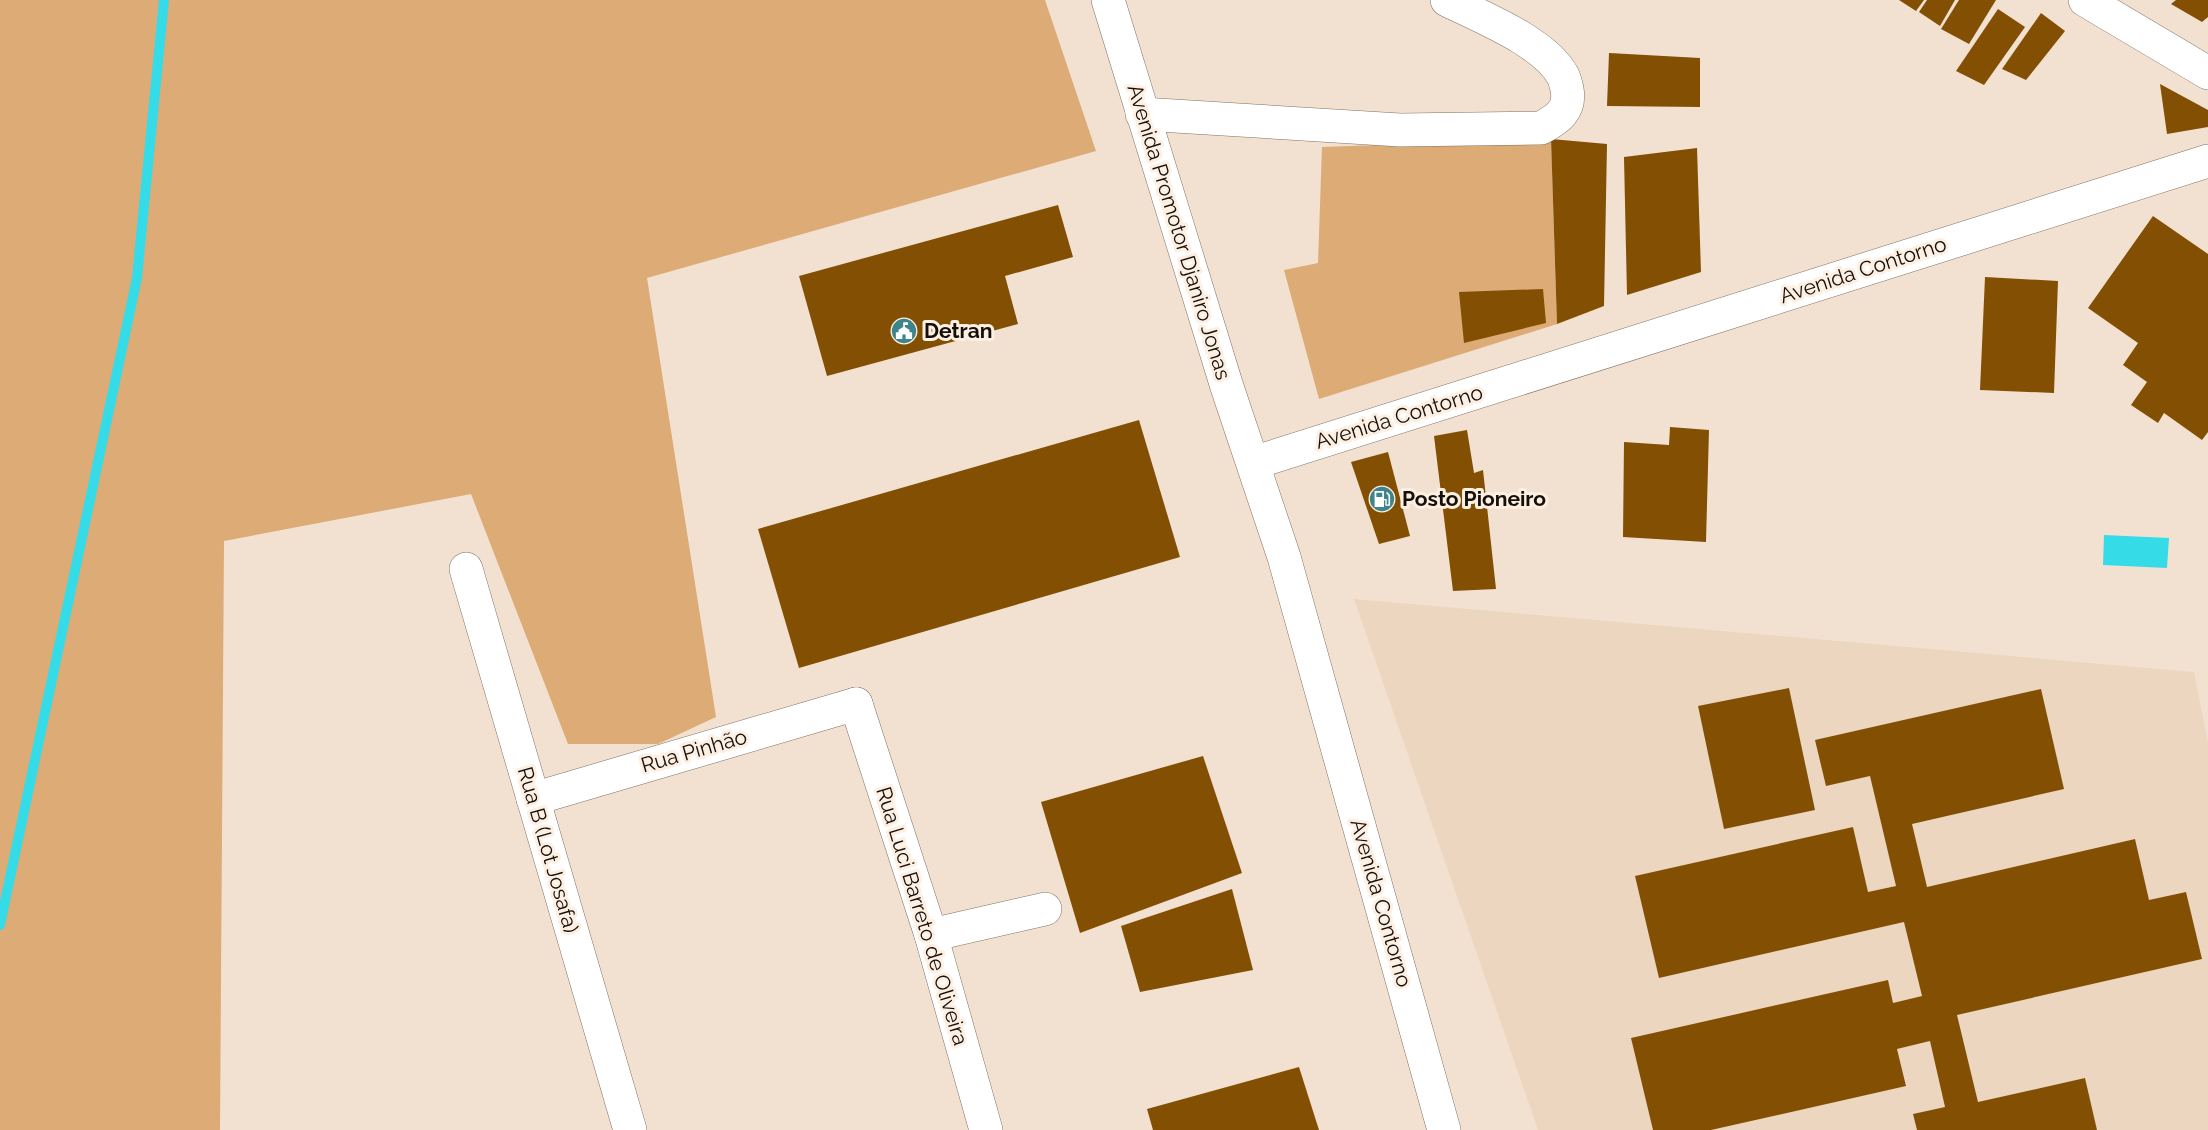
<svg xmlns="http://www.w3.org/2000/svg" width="2208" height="1130" font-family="Raleway,sans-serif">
  <rect width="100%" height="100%" fill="#f2e1d1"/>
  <g fill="#ecd6c0" fill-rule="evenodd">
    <path d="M1354,599L2194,672L2208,742V1130H2097L2085,1078L1978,1102L1957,1015L2202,959L2186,892L2149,900L2134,839L1927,887L1870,776L1896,886L1868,892L1853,827L1635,876L1659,978L1904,922L1922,996L1893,1003L1888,981L1632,1039L1653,1130H1538ZM1788,688L1814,810L1724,829L1698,707Z"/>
    <polygon points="1930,1041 1945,1107 1913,1114 1917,1130 1711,1130 1906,1085 1897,1049"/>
  </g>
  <g fill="#dcab76">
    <polygon points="0,0 1045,0 1096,151 647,278 716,717 658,744 568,744 471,494 224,541 220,1130 0,1130"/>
    <polygon points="1551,139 1557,324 1319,399 1284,270 1318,263 1322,147"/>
  </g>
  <polygon fill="#36dbe8" points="2104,535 2169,538 2167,568 2103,565"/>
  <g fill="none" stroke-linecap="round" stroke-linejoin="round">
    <polyline stroke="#36dbe8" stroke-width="10" points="0,925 137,278 164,0"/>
  </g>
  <g fill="#824f03">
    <polygon points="1899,0 1924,0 1916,11"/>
    <polygon points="1927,0 1955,0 1940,26 1919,12"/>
    <polygon points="1959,0 1996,0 1969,44 1941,29"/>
    <polygon points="2176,0 2208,0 2208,17 2202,22 2171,4"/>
    <polygon points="1998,9 2025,27 1984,85 1956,71"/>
    <polygon points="2041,13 2065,31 2026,80 2002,69"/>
    <polygon points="1609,53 1700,58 1700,107 1607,106"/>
    <polygon points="2160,84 2208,110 2208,127 2167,134"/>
    <polygon points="1551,139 1607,144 1604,306 1557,324"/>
    <polygon points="1697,148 1701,272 1627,295 1624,157"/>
    <polygon points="1058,205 1073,257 1005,276 1018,324 827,376 799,276"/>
    <polygon points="2153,216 2208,254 2208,432 2202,440 2164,413 2158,423 2131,405 2147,382 2123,365 2138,343 2088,308"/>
    <polygon points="1985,277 2058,281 2054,393 1980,390"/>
    <polygon points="1543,289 1546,323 1464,343 1459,292"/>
    <polygon points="1139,420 1180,557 799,668 758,529"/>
    <polygon points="1670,427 1709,430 1706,542 1623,537 1624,442 1669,445"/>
    <polygon points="1467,430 1474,473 1483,470 1496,589 1453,591 1434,436"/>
    <polygon points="1388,452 1410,536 1379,544 1351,462"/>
    <polygon points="1789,688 1815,810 1724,829 1698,706"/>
    <polygon points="2041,689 2064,789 1912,824 1927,887 2135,839 2149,900 2186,892 2202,959 1957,1015 1978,1102 2085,1078 2097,1130 1917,1130 1913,1114 1945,1107 1930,1041 1897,1049 1906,1086 1711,1130 1653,1130 1631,1038 1888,980 1893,1003 1922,996 1904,922 1659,978 1635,876 1853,827 1868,892 1896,886 1870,776 1826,786 1815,740"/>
    <polygon points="1203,756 1242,873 1080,933 1041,802"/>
    <polygon points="1232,889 1253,970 1140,992 1121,926"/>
    <polygon points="1299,1067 1319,1130 1153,1130 1147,1109"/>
  </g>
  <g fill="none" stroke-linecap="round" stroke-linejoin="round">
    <g stroke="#817263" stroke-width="34">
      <g id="street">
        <polyline points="2085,0 2208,73"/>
        <path d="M1142,114L1400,130L1541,128C1558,119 1571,110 1567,89C1566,85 1565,80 1563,76C1545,42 1481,17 1447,0"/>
        <polyline points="466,569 630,1130"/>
        <polyline points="856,704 931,935 986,1130"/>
        <polyline points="931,935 1045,909"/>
      </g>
    </g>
    <g stroke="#817263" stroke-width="34">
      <g id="secondary">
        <polyline points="1253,463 2208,161"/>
        <polyline points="533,799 856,704"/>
      </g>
    </g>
    <g stroke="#817263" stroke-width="34">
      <polyline id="primary" points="1108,0 1227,387 1284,557 1444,1130"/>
    </g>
    <use href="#street" stroke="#fff" stroke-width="33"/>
    <use href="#secondary" stroke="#fff" stroke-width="33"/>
    <use href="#primary" stroke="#fff" stroke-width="33"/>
  </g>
  <defs>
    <g id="civic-disc" transform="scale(1.35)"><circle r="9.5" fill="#3d858b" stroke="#fdefe2"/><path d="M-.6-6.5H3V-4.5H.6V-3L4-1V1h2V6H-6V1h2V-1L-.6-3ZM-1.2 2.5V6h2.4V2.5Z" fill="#fff"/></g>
    <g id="fuel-disc" transform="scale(1.35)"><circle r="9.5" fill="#3d858b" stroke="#fdefe2"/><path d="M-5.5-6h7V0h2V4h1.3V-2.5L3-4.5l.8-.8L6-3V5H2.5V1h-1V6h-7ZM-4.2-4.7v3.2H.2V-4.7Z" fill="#fff"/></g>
  </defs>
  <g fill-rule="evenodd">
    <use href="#civic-disc" x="904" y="331"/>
    <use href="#fuel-disc" x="1382" y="499"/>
  </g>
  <g text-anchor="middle" stroke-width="6" stroke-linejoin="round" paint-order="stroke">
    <g font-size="21" fill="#16100b" stroke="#fdefe2">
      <text transform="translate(1179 232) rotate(73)" y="7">Avenida Promotor Djaniro Jonas</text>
      <text transform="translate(1863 270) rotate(-18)" y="7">Avenida Contorno</text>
      <text transform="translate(1399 417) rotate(-17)" y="7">Avenida Contorno</text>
      <text transform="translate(694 751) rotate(-16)" y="7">Rua Pinhão</text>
      <text transform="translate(548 850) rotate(74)" y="7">Rua B (Lot Josafa)</text>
      <text transform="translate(1381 903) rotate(74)" y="7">Avenida Contorno</text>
      <text transform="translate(922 916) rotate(73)" y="7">Rua Luci Barreto de Oliveira</text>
    </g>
    <g font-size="21" font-weight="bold" fill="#16100b" stroke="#fdefe2" text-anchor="start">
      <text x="924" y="338">Detran</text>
      <text x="1402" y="506">Posto Pioneiro</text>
    </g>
  </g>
</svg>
